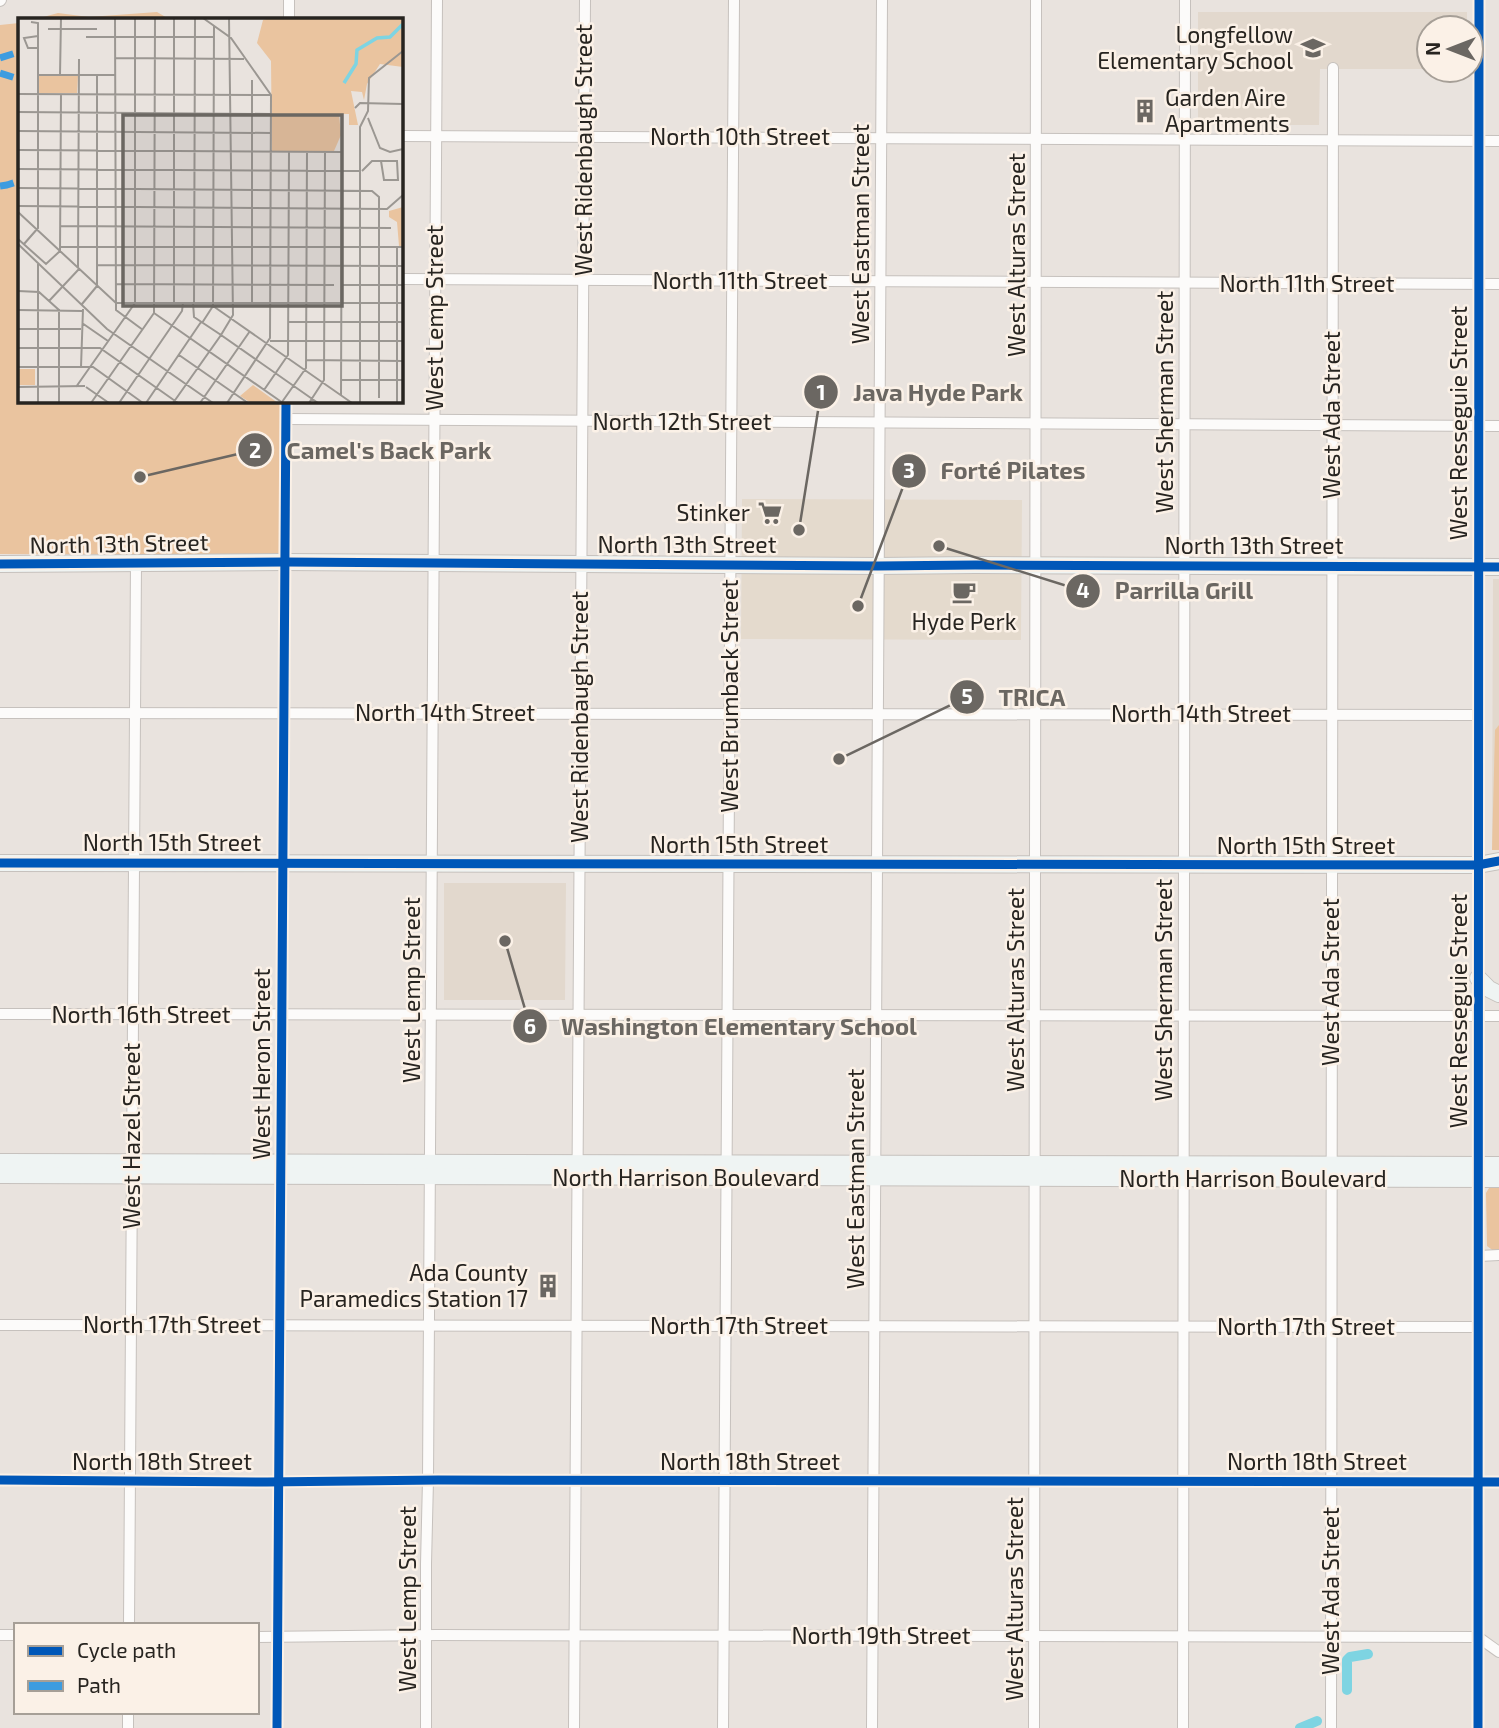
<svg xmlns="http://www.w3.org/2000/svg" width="1499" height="1728" font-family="'Exo 2',sans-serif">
  <rect width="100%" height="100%" fill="#e9e3de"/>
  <polygon fill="#e4dacd" points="742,499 1022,500 1021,640 741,639"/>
  <g fill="#e2d8cd">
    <polygon points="1198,12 1467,12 1467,28 1429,28 1429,69 1320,69 1319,125 1198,125"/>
    <polygon points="1493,579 1499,579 1499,850 1492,850"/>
    <polygon points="444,883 566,883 565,1000 444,1000"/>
  </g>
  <g fill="#eac49f">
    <polygon points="157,12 169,19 36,19 58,13 89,17"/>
    <polygon points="19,23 19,401 280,401 279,555 0,554 0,25"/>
    <polygon points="1499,725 1499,850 1492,850 1495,730"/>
    <polygon points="1489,1188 1499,1188 1499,1252 1495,1252 1487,1246 1486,1193"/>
  </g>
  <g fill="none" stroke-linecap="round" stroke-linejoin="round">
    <g stroke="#7ed4e2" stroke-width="10">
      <polyline points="1347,1690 1347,1660 1350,1657 1368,1654"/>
      <polyline points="1300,1728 1317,1721"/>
    </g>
    <g stroke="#c6c1bd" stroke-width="12">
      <g id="street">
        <polyline points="0,1 1,0"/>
        <polyline points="289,19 289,0"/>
        <polyline points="401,136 1499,141"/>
        <polyline points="401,279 1499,284"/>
        <polyline points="286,419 1499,426"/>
        <polyline points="0,713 1478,715"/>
        <polyline points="0,1014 1499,1016"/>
        <polyline points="1479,1256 1499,1255"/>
        <polyline points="0,1325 1478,1327"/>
        <polyline points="0,1480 267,1482 438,1480 1499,1482"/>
        <polyline points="129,1625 136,562"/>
        <polyline points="0,1635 16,1635"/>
        <polyline points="257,1637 437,1635 1478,1637 1499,1652"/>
        <polyline points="128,1728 128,1712"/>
        <polyline points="277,1728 286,401"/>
        <polyline points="426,1728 426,1564 428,1480 437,0"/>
        <polyline points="574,1728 585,0"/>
        <polyline points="723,1728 734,0"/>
        <polyline points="872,1728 882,0"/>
        <polyline points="1034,1728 1036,0"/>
        <polyline points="1183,1728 1185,0"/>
        <polyline points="1331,1728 1333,68"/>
        <polyline points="1478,1728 1479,0"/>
      </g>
    </g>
    <g stroke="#c6c1bd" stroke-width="18">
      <g id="secondary">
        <polyline points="0,564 285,562 878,566 975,565 1499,567"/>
        <polyline points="0,863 1478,865 1499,861"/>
        <polyline points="1478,978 1489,989 1499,994"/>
        <polyline points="0,1162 1499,1165"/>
        <polyline points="0,1175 1499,1179"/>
      </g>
    </g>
    <use href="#street" stroke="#fcfbfa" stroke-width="10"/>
    <use href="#secondary" stroke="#eff4f3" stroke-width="16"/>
    <g stroke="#3d9ce0" stroke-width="7" stroke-dasharray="14 7" stroke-linecap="butt">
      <polyline points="0,58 19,52"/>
      <polyline points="0,73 19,79"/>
      <polyline points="0,186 7,185 19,181"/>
    </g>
    <g stroke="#fbf1e7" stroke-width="13">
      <g id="cycleway">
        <polyline points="0,564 285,562 878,566 975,565 1499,567"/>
        <polyline points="0,863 1478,865 1499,861"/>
        <polyline points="0,1480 267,1482 438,1480 1499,1482"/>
        <polyline points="277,1728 286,401"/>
        <polyline points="1478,1728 1479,0"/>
      </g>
    </g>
    <use href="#cycleway" stroke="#0057b8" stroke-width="9"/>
  </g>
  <defs>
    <g id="school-bare" transform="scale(1.89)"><path d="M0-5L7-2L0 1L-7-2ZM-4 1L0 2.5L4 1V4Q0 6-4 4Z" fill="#6b6762" stroke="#fbf1e7" stroke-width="2.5" paint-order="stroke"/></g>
    <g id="building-bare" transform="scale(1.89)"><path d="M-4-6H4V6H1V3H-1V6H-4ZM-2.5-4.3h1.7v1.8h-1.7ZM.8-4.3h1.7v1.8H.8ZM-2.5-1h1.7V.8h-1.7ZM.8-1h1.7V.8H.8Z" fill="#6b6762" stroke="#fbf1e7" stroke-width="2.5" paint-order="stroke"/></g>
    <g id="supermarket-bare" transform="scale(1.89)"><path d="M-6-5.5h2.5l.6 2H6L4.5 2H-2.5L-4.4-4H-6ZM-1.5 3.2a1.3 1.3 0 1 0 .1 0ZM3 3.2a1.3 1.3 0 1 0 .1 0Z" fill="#6b6762" stroke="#fbf1e7" stroke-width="2.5" paint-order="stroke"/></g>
    <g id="cafe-bare" transform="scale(1.89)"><path d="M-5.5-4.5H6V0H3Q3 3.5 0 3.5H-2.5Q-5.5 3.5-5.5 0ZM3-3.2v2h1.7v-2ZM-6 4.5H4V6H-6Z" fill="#6b6762" stroke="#fbf1e7" stroke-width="2.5" paint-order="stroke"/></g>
  </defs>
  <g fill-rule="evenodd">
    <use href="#school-bare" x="1313" y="48"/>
    <use href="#building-bare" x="1145" y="111"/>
    <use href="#supermarket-bare" x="770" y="513"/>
    <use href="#cafe-bare" x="964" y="592"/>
    <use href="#building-bare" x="548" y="1286"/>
  </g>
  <g text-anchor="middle" stroke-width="5" stroke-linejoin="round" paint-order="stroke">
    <g font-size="23" fill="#272420" stroke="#fbf1e7" text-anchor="end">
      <text x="1293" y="43">Longfellow<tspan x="1293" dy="26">Elementary School</tspan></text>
      <text x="1165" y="106" text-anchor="start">Garden Aire<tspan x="1165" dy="26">Apartments</tspan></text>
      <text x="750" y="521">Stinker</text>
      <text x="964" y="630" text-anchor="middle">Hyde Perk</text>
      <text x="528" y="1281">Ada County<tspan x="528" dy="26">Paramedics Station 17</tspan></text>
    </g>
    <g font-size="23" fill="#272420" stroke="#fbf1e7">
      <text x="740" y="145">North 10th Street</text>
      <text transform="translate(584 150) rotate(-90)" y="8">West Ridenbaugh Street</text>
      <text transform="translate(861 234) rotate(-90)" y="8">West Eastman Street</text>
      <text transform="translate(1017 255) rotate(-90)" y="8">West Alturas Street</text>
      <text x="740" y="289">North 11th Street</text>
      <text x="1307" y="292">North 11th Street</text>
      <text transform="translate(435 318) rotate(-90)" y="8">West Lemp Street</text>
      <text transform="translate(1165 402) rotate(-90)" y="8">West Sherman Street</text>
      <text transform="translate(1332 415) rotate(-90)" y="8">West Ada Street</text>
      <text x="682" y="430">North 12th Street</text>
      <text transform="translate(1459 423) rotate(-90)" y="8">West Resseguie Street</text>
      <text transform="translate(119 544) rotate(-1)" y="8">North 13th Street</text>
      <text x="687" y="553">North 13th Street</text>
      <text x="1254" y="554">North 13th Street</text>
      <text transform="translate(730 696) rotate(-90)" y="8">West Brumback Street</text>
      <text x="445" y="721">North 14th Street</text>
      <text x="1201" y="722">North 14th Street</text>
      <text transform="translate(580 717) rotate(-90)" y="8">West Ridenbaugh Street</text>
      <text x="172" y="851">North 15th Street</text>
      <text x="739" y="853">North 15th Street</text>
      <text x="1306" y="854">North 15th Street</text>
      <text transform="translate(1331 982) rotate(-90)" y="8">West Ada Street</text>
      <text transform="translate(412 990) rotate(-90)" y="8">West Lemp Street</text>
      <text transform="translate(1016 990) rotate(-90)" y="8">West Alturas Street</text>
      <text transform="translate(1164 990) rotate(-90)" y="8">West Sherman Street</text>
      <text transform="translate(1459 1011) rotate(-90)" y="8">West Resseguie Street</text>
      <text x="141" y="1023">North 16th Street</text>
      <text transform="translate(262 1064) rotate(-90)" y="8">West Heron Street</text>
      <text transform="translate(132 1136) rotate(-90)" y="8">West Hazel Street</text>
      <text x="686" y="1186">North Harrison Boulevard</text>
      <text transform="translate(856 1179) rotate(-90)" y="8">West Eastman Street</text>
      <text x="1253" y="1187">North Harrison Boulevard</text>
      <text x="172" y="1333">North 17th Street</text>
      <text x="739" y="1334">North 17th Street</text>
      <text x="1306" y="1335">North 17th Street</text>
      <text x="162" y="1470">North 18th Street</text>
      <text x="750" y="1470">North 18th Street</text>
      <text x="1317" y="1470">North 18th Street</text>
      <text transform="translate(1331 1591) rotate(-90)" y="8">West Ada Street</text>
      <text transform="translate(408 1599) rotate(-90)" y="8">West Lemp Street</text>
      <text transform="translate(1015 1599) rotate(-90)" y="8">West Alturas Street</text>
      <text x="881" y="1644">North 19th Street</text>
    </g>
  </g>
  <g transform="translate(18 18)">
    <rect width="385" height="385" fill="#e9e3de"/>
    <path d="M252,0H385V49L362,46L349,66L346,82L344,74L333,73L340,107H331V96H321L323,117L316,133H254L253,43L239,25L245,2ZM21,58H60L59,75H21ZM385,189V228H381L379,204L371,199V193ZM0,351H17V367H0ZM235,367L260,385H233L222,378Z" fill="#eac49f"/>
    <path fill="none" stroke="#7ed4e2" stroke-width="3.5" d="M326,65L338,46L339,32L359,20L372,19L385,6"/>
    <path fill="none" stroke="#9b9792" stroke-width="2" d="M97,0L98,292L125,312M185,0L213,20L253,77L252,320L209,385M211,0L215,297L203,317L300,385M30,11H79M20,18L6,20L10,30H20M68,19H196M97,40L226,41M20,57H97M42,57L43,0M0,76L253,77M337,90L342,85L385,86M0,94L253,96M353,108L350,100L362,130L372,134L385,131M0,113L253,115M0,132L325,134M0,151L343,153M344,153L354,143H379L380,162H366L363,143M0,170L354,173L361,179V380M0,188L369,191L385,177M0,194L98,285H385M42,208L373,210M0,221L28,246L42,233L43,76M0,226L89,311L195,385M6,226L20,210V5L13,4M42,229H385M79,247L385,248M60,249L61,41M98,266L316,267M79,267V57M324,267H385M0,273L21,274L41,292V385M31,283L61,251M156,285V0M234,285V62M64,286L79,268M176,286L177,0M195,288L334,385M0,292L64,293M136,295L265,385M270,304H385M64,305L90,323M184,305L195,288L196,8M0,311H63M252,323H385M0,330H82L160,385M161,337L230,385M288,342L385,343M0,349H75L125,385M63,349L65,291M324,362H385M0,369L67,368M58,369L117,285V0M68,369L91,385M246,372L270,337L271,134M323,377L324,97M264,384L288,350L289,134M20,385V246M73,385L136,295L137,0M101,385L164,293L165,285M128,385L183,304M155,385L203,317L176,299L175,285M182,385L232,313M291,385L306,362L307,134M342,385V109L350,93L351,60L385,33M379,385V229"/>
    <path fill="#6b6762" fill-opacity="0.15" stroke="#6b6762" stroke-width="3.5" d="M105,97H324V288H105Z"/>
    <rect width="385" height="385" fill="none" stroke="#272420" stroke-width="3.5"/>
  </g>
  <path fill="none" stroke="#6b6762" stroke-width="2.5" d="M799 530L821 392M140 477L255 450M858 606L909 471M939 546L1083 591M839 759L967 697M505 941L530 1026"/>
  <g fill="#6b6762" stroke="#fbf1e7" stroke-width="2.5">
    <circle cx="799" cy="530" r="7"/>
    <circle cx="140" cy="477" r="7"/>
    <circle cx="858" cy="606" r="7"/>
    <circle cx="939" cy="546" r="7"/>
    <circle cx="839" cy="759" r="7"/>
    <circle cx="505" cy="941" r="7"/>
    <circle cx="821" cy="392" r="18"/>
    <circle cx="255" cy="450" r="18"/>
    <circle cx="909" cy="471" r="18"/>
    <circle cx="1083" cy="591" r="18"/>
    <circle cx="967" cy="697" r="18"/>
    <circle cx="530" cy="1026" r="18"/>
  </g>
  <g font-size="21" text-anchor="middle" font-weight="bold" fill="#fff">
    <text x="821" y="400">1</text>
    <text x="255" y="458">2</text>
    <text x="909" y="478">3</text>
    <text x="1083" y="598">4</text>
    <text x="967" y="704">5</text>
    <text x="530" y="1034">6</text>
  </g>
  <g font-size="24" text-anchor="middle" font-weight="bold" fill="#6b6762" stroke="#fbf1e7" stroke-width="5" stroke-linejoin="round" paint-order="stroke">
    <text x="938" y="401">Java Hyde Park</text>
    <text x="389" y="459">Camel's Back Park</text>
    <text x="1013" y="479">Forté Pilates</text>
    <text x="1184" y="599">Parrilla Grill</text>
    <text x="1032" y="706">TRICA</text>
    <text x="739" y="1035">Washington Elementary School</text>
  </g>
  <rect x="14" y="1623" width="245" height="91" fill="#fbf1e7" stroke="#a69f97" stroke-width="2"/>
  <rect x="28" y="1646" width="35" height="10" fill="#0057b8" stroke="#a69f97" stroke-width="2"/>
  <text x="77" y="1658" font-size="21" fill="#272420">Cycle path</text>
  <rect x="28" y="1681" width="35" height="10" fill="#3d9ce0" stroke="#a69f97" stroke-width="2"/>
  <text x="77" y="1693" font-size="21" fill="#272420">Path</text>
  <g transform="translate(1450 49) rotate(270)"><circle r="33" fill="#fbf1e7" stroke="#a69f97" stroke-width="2"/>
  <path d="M0-5L12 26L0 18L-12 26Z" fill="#6b6762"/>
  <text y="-10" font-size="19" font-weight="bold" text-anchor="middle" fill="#272420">N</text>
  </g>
</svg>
